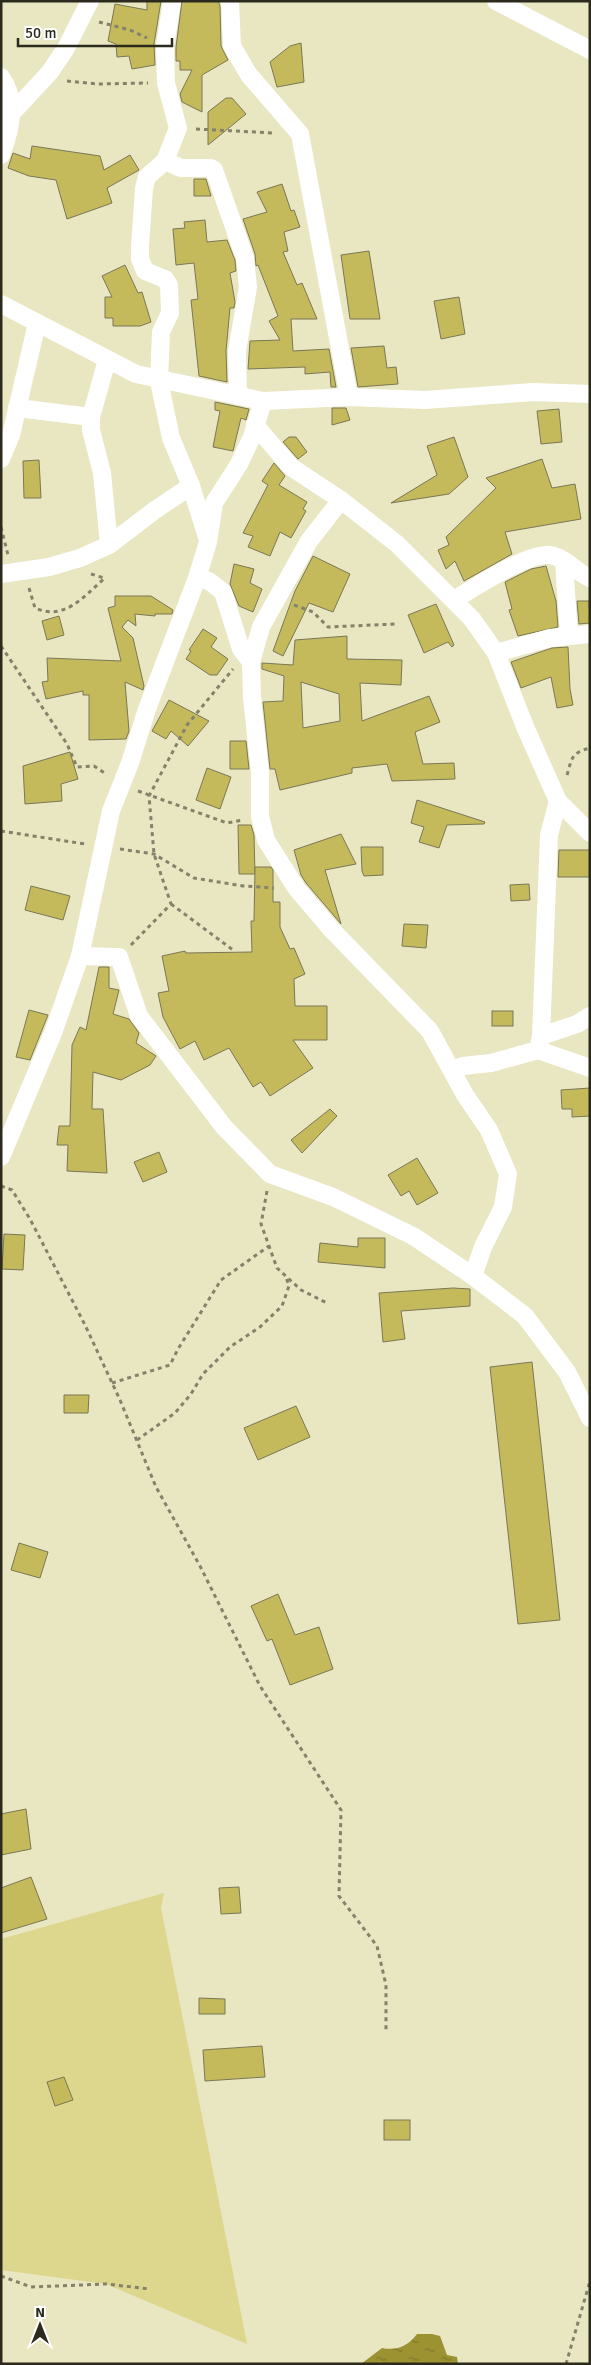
<svg xmlns="http://www.w3.org/2000/svg" width="591" height="2365" font-family="Signika,sans-serif">
  <defs>
    <pattern id="water-ripples" width="26" height="14" patternUnits="userSpaceOnUse" patternTransform="scale(1.25)"><rect width="26" height="14" fill="#9c9232"/><path d="M2 4q2-2 4 0t4 0M15 11q2-2 4 0t4 0" fill="none" stroke="#7f772a"/></pattern>
  </defs>
  <rect width="100%" height="100%" fill="#e9e6c2"/>
  <polygon fill="#ddd68d" points="164,1893 161,1908 247,2344 106,2284 1,2270 1,1939"/>
  <path fill="url(#water-ripples)" d="M417,2334H432L440,2336L447,2355L457,2357L458,2364H361L382,2348C397,2351 408,2346 417,2334Z"/>
  <g fill="#c4ba5c" stroke="#7a7756" fill-rule="evenodd">
    <polygon points="147,1 161,1 154,44 155,65 132,69 129,56 117,57 116,44 108,41 115,4 147,10"/>
    <polygon points="182,1 218,1 220,6 221,46 228,60 202,75 202,112 182,102 180,94 192,70 180,70 180,61 176,61 176,47"/>
    <polygon points="301,43 304,82 277,87 270,62 290,46"/>
    <polygon points="226,98 232,98 246,114 208,145 208,112"/>
    <polygon points="32,146 100,156 104,170 130,155 139,170 107,188 112,203 67,219 56,180 29,176 8,168 13,153 30,159"/>
    <polygon points="194,179 206,179 211,196 194,196"/>
    <polygon points="282,184 291,211 294,210 300,227 284,232 288,251 283,252 297,285 302,283 317,319 291,319 293,351 329,349 336,387 331,387 330,372 305,374 305,367 248,369 250,341 280,340 269,321 278,316 258,265 256,266 255,254 243,219 267,212 257,192"/>
    <polygon points="205,220 207,242 227,240 235,260 236,271 230,273 235,302 234,308 230,308 226,351 227,382 199,376 191,300 198,299 194,263 176,265 173,229 185,228 184,222"/>
    <polygon points="369,251 380,319 350,319 341,255"/>
    <polygon points="125,265 138,293 142,292 151,322 140,326 113,326 113,318 105,318 105,297 112,297 102,276"/>
    <polygon points="459,297 465,334 441,339 434,301"/>
    <polygon points="384,346 387,368 396,367 398,384 358,387 351,348"/>
    <polygon points="215,402 249,409 246,420 241,418 233,451 213,447 220,411 215,410"/>
    <polygon points="332,408 346,408 350,420 332,425"/>
    <polygon points="559,409 562,442 541,444 537,411"/>
    <polygon points="289,437 296,437 307,452 298,459 283,442"/>
    <polygon points="454,437 468,477 449,494 391,503 437,475 427,446"/>
    <polygon points="542,459 552,488 575,484 581,519 505,532 512,554 464,581 455,561 446,569 438,550 449,545 446,537 496,488 486,478"/>
    <polygon points="39,460 41,498 24,498 23,461"/>
    <polygon points="274,463 285,476 279,485 307,502 303,509 306,511 291,538 280,532 270,556 248,547 253,536 243,533 268,485 262,481"/>
    <polygon points="313,556 350,574 333,612 309,603 283,656 273,651 295,591"/>
    <polygon points="234,564 254,569 250,583 262,589 253,612 239,606 230,584"/>
    <polygon points="546,566 556,601 558,627 518,636 509,610 512,609 505,582 531,569"/>
    <polygon points="115,596 151,596 173,610 172,614 155,614 155,616 135,614 136,626 128,620 122,627 133,638 144,686 143,690 125,682 129,731 126,739 89,740 89,695 83,695 83,691 46,699 42,682 48,681 47,658 121,661 108,608 115,606"/>
    <polygon points="577,601 589,601 590,623 579,624"/>
    <polygon points="436,604 454,645 452,647 448,642 424,653 408,615"/>
    <polygon points="59,616 64,635 47,640 42,621"/>
    <polygon points="203,629 217,638 211,647 228,659 217,675 210,675 186,659 191,651 189,650"/>
    <path d="M347,636V659L402,660L401,685L360,683L362,721L429,696L440,722L415,732L423,764L454,763L455,779L392,781L387,764L352,768V773L280,790L275,769H270L263,702L283,701L284,676L262,669V663L293,665L295,640ZM301,682L339,694L340,721L303,728Z"/>
    <polygon points="568,647 570,689 573,705 557,708 551,677 521,688 511,662 552,648"/>
    <polygon points="169,700 209,721 188,746 171,731 166,739 152,731"/>
    <polygon points="230,741 246,741 249,769 230,769"/>
    <polygon points="70,752 78,779 61,784 62,801 25,804 23,766"/>
    <polygon points="207,768 231,777 220,809 196,800"/>
    <polygon points="417,800 485,822 484,824 447,825 439,848 419,842 424,827 411,823"/>
    <polygon points="238,825 251,825 254,835 255,874 239,874"/>
    <polygon points="341,834 356,864 325,870 341,924 306,883 301,875 294,850"/>
    <polygon points="361,847 383,847 383,875 364,876 362,871"/>
    <polygon points="559,850 590,850 590,877 558,877"/>
    <polygon points="255,867 271,867 273,870 273,902 280,902 280,927 290,949 294,948 305,974 294,979 295,1006 327,1006 327,1040 293,1040 313,1068 270,1096 261,1082 253,1087 229,1048 204,1060 195,1041 180,1049 163,1017 158,993 169,991 162,956 185,951 186,953 252,952 251,921 254,921"/>
    <polygon points="529,884 530,900 511,901 510,885"/>
    <polygon points="31,886 70,896 63,920 25,910"/>
    <polygon points="404,924 428,925 426,948 402,946"/>
    <polygon points="99,967 109,967 109,988 119,990 113,1014 129,1019 139,1033 136,1043 156,1056 150,1065 121,1080 93,1072 92,1109 103,1109 107,1173 67,1171 68,1145 57,1145 59,1126 70,1126 72,1045 80,1027 86,1030"/>
    <polygon points="29,1010 48,1015 30,1060 16,1057"/>
    <rect x="492" y="1011" width="21" height="15"/>
    <polygon points="590,1088 590,1116 572,1117 572,1109 562,1109 561,1090"/>
    <polygon points="330,1109 337,1116 302,1153 291,1140"/>
    <polygon points="159,1152 167,1172 143,1182 134,1162"/>
    <polygon points="417,1158 438,1193 417,1205 409,1191 401,1196 388,1175"/>
    <polygon points="4,1234 25,1235 23,1270 2,1269"/>
    <polygon points="358,1238 385,1238 385,1268 318,1262 320,1243 358,1247"/>
    <polygon points="453,1288 470,1289 470,1306 401,1311 405,1339 383,1342 379,1293"/>
    <polygon points="532,1362 560,1620 518,1624 490,1367"/>
    <polygon points="64,1395 89,1395 88,1413 64,1413"/>
    <polygon points="296,1406 310,1437 258,1460 244,1428"/>
    <polygon points="19,1543 48,1552 40,1578 11,1570"/>
    <polygon points="278,1594 295,1635 319,1627 333,1669 290,1685 272,1639 267,1641 251,1606"/>
    <polygon points="26,1809 31,1849 1,1855 1,1814"/>
    <polygon points="31,1877 47,1919 1,1933 1,1888"/>
    <polygon points="239,1887 241,1913 221,1914 219,1888"/>
    <polygon points="199,1998 225,1999 225,2014 199,2014"/>
    <polygon points="262,2046 265,2077 205,2081 203,2050"/>
    <polygon points="64,2077 73,2100 55,2106 47,2082"/>
    <rect x="384" y="2120" width="26" height="20"/>
  </g>
  <g fill="none" stroke-linecap="round" stroke-linejoin="round">
    <g stroke="#84826a" stroke-width="3" stroke-dasharray="4 4" stroke-linecap="butt">
      <polyline points="99,22 130,30 147,38"/>
      <polyline points="67,81 98,84 148,83"/>
      <polyline points="196,129 274,133"/>
      <polyline points="1,527 8,555"/>
      <polyline points="91,574 104,578"/>
      <path d="M29,588L35,608C65,621 83,597 105,578"/>
      <polyline points="294,605 313,612 328,627 395,624"/>
      <polyline points="1,646 67,744 77,767 94,766 106,774"/>
      <path d="M567,775C572,758 571,753 590,748"/>
      <polyline points="138,791 227,823 243,820"/>
      <polyline points="1,831 85,844"/>
      <polyline points="120,849 154,854 194,878 243,886 274,888"/>
      <polyline points="171,904 233,950"/>
      <polyline points="131,945 171,904 154,854 149,796 187,725 233,669"/>
      <polyline points="1,1186 12,1190 30,1219 85,1325 120,1400 156,1487 200,1566 260,1686 341,1810 339,1896 377,1946 386,1985 386,2031"/>
      <polyline points="267,1191 261,1224 277,1268 301,1290 327,1303"/>
      <polyline points="112,1383 170,1365 178,1349 221,1280 269,1246"/>
      <polyline points="137,1440 175,1413 191,1394 203,1374 230,1347 260,1327 282,1306 289,1286 286,1277"/>
      <polyline points="1,2276 31,2287 106,2284 150,2289"/>
      <polyline points="566,2364 590,2281"/>
    </g>
    <g stroke="#fff" stroke-width="18">
      <polyline points="172,1 165,46 166,83 178,128 165,161 147,177 144,188 140,246 140,259 145,271 165,279 169,285 170,313 161,332 159,381 171,438 191,486 207,537"/>
      <polyline points="230,1 232,46 249,75 300,134 349,397"/>
      <polyline points="496,1 590,50"/>
      <path d="M1,77C18,100 11,130 1,155"/>
      <polyline points="12,113 50,72 66,48 90,1"/>
      <polyline points="165,161 181,168 211,168 214,170 245,258 248,287 237,351 238,396"/>
      <polyline points="1,304 136,374 263,401 349,397 425,400 533,392 590,394"/>
      <polyline points="107,360 91,417 91,430 102,473 109,545"/>
      <polyline points="17,408 91,417"/>
      <polyline points="255,425 291,467 341,500 397,544 472,619 496,653 526,729 558,801 590,833"/>
      <polyline points="1,459 11,435 37,323"/>
      <polyline points="564,562 569,636"/>
      <polyline points="1,574 49,567 80,558 109,545 155,510 191,486"/>
      <polyline points="197,578 209,581 223,592 241,649 251,662 252,697 260,773 260,816 266,840 297,889 331,929 430,1031 465,1095 489,1130 508,1174 503,1207 483,1247 473,1276"/>
      <path d="M454,600C473,588 527,553 549,555C564,556 577,573 590,578"/>
      <polyline points="496,653 550,638 590,634"/>
      <polyline points="251,662 261,627 309,541 341,500"/>
      <polyline points="80,956 119,957 139,1016 224,1127 270,1174 333,1197 413,1236 473,1276 525,1316 567,1372 590,1418"/>
      <polyline points="541,1036 577,1024 590,1016"/>
      <polyline points="538,1050 590,1068"/>
      <polyline points="452,1070 463,1066 491,1063 538,1050 541,1036 549,835 558,801"/>
      <polyline points="1,1157 53,1033 80,956 111,811 130,763 147,709 197,578 208,542 214,503 239,464 252,437 263,401"/>
    </g>
  </g>
  <rect width="591" height="2365" fill="none" stroke="#2b2a1c" stroke-width="5"/>
  <g transform="translate(40 2325)" stroke="#ffffff" stroke-width="4" paint-order="stroke">
  <path d="M0-4L9 19L0 12L-9 19Z" fill="#2b2a1c"/>
  <text y="-8" font-size="14" font-weight="bold" text-anchor="middle" fill="#2b2a1c">N</text>
  </g>
  <path d="M18 38v8h154v-8" fill="none" stroke="#2b2a1c" stroke-width="2.5"/>
  <text x="25" y="38" font-size="15" fill="#2b2a1c" stroke="#ffffff" stroke-width="4" paint-order="stroke">50 m</text>
</svg>
